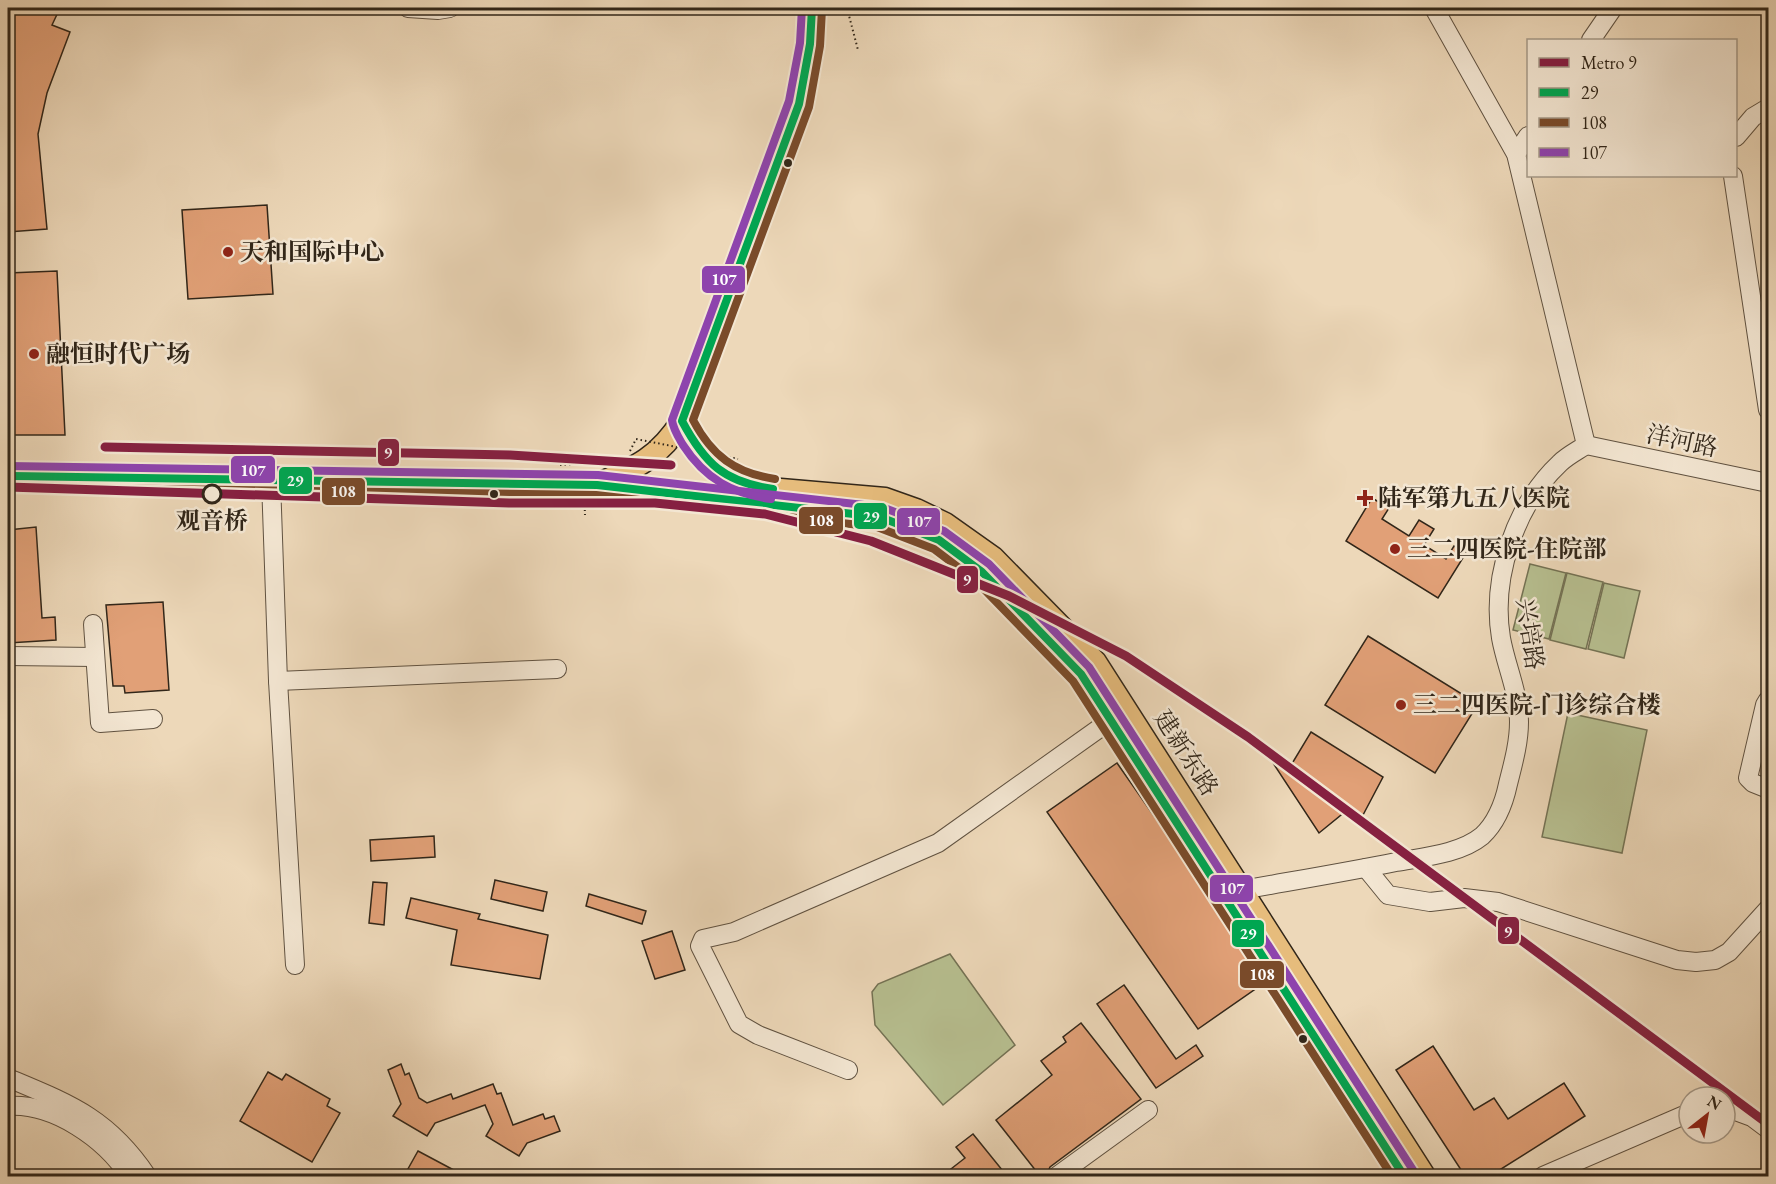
<svg xmlns="http://www.w3.org/2000/svg" width="1776" height="1184" font-family="'EB Garamond','Noto Serif SC',serif">
  <rect width="100%" height="100%" fill="#edd8b9"/>
  <filter id="stains"><feTurbulence type="fractalNoise" baseFrequency=".00333" numOctaves="4"/><feColorMatrix values="0 0 0 0 .2 0 0 0 0 .09 0 0 0 0 .02 0 0 0 .5 -.17"/></filter>
  <radialGradient id="worn" r=".72"><stop offset=".6" stop-color="#630" stop-opacity="0"/><stop offset="1" stop-color="#630" stop-opacity=".3"/></radialGradient>
  <g fill="#b7bf90" stroke="#747254" stroke-width="1.5">
    <polygon points="1530,564 1566,573 1549,639 1513,630"/>
    <polygon points="1567,573 1603,582 1586,649 1550,640"/>
    <polygon points="1604,583 1640,591 1624,658 1588,649"/>
    <polygon points="1568,713 1647,730 1622,853 1542,837"/>
    <polygon points="950,954 1015,1045 943,1105 875,1025 872,992 878,984"/>
  </g>
  <g fill="#e1a077" stroke="#312619" stroke-width="1.5">
    <polygon points="8,8 60,8 52,25 70,32 47,93 38,134 47,229 8,232"/>
    <polygon points="267,205 273,294 188,299 182,210"/>
    <polygon points="57,271 65,435 8,435 8,273"/>
    <polygon points="1372,498 1389,508 1382,519 1409,536 1419,520 1434,529 1424,545 1446,559 1454,546 1466,553 1438,598 1346,541"/>
    <polygon points="36,527 42,618 55,617 56,640 8,643 8,530"/>
    <polygon points="163,602 169,690 125,693 124,686 113,686 106,605"/>
    <polygon points="1368,636 1478,704 1435,773 1325,705"/>
    <polygon points="1311,732 1383,777 1363,815 1351,807 1319,833 1273,763 1293,762"/>
    <polygon points="1117,763 1182,856 1264,983 1198,1029 1047,812"/>
    <polygon points="434,836 435,857 371,861 370,840"/>
    <polygon points="495,880 547,892 543,911 491,899"/>
    <polygon points="373,882 387,883 384,925 369,923"/>
    <polygon points="589,894 646,911 642,924 586,906"/>
    <polygon points="411,898 480,914 478,919 548,935 540,979 451,965 457,930 406,918"/>
    <polygon points="672,931 685,970 655,979 642,941"/>
    <polygon points="1124,985 1176,1059 1196,1045 1203,1056 1156,1088 1097,1004"/>
    <polygon points="1081,1023 1141,1099 1050,1167 1046,1176 1040,1176 996,1120 1052,1075 1041,1061 1066,1042 1063,1037"/>
    <polygon points="1433,1046 1474,1110 1494,1098 1508,1119 1564,1083 1585,1116 1490,1176 1465,1176 1396,1070"/>
    <polygon points="401,1064 405,1075 409,1073 419,1098 427,1103 451,1094 453,1099 493,1084 497,1094 501,1093 513,1125 543,1114 545,1119 554,1116 560,1131 527,1143 519,1156 486,1136 493,1124 485,1105 435,1123 427,1136 393,1116 401,1104 388,1070"/>
    <polygon points="268,1072 282,1080 286,1074 330,1099 327,1106 340,1113 312,1162 240,1121"/>
    <polygon points="973,1134 1007,1176 942,1176 965,1158 956,1147"/>
    <polygon points="418,1151 465,1176 404,1176"/>
  </g>
  <g fill="none" stroke-linecap="round" stroke-linejoin="round">
    <g stroke="#605241" stroke-width="20">
      <g id="minor">
        <polyline points="408,8 438,10 450,8"/>
        <polyline points="1591,40 1613,8"/>
        <polyline points="1736,137 1753,117 1768,108"/>
        <polyline points="1516,154 1528,136"/>
        <polyline points="1733,176 1768,410"/>
        <polyline points="1586,445 1768,483"/>
        <polyline points="271,481 278,681 295,965"/>
        <polyline points="93,624 100,723 153,719"/>
        <polyline points="8,656 95,657"/>
        <polyline points="278,681 557,669"/>
        <polyline points="1768,700 1765,705 1748,778 1753,783 1768,789"/>
        <polyline points="1366,868 1388,895 1430,902 1464,898 1498,902 1677,960 1696,962 1715,960 1729,952 1768,909"/>
        <path d="M1231,892C1286,882 1341,873 1396,862C1423,857 1460,854 1482,836C1497,822 1504,803 1508,784C1513,764 1519,743 1519,722C1519,693 1506,666 1501,638C1491,578 1515,505 1560,463C1567,456 1577,451 1586,445L1516,154L1434,8"/>
        <polyline points="848,1070 758,1035 739,1024 700,946 703,939 734,932 938,843 1111,720"/>
        <path d="M8,1078C70,1104 108,1118 147,1176"/>
        <path d="M8,1106C54,1103 105,1139 129,1176"/>
        <polyline points="1725,1107 1752,1117 1768,1129"/>
        <polyline points="1057,1176 1148,1110"/>
        <polyline points="1543,1176 1689,1113"/>
      </g>
    </g>
    <g stroke="#312619" stroke-width="25">
      <g id="major">
        <polyline points="682,421 702,457 728,477 747,485 769,489 885,499 916,510 945,524 993,558 1095,662 1424,1176"/>
        <path d="M8,476L597,485C635,468 659,458 682,421L799,104L810,44L812,8"/>
        <polyline points="597,485 880,517 939,540 982,572 1081,674 1404,1176"/>
      </g>
    </g>
    <polyline stroke="#312619" stroke-width="2" stroke-dasharray="1.5 3" stroke-linecap="butt" points="847,8 858,50"/>
    <use href="#minor" stroke="#f3e6d2" stroke-width="18"/>
    <use href="#major" stroke="#e6bc7c" stroke-width="22"/>
    <g stroke="#312619" stroke-width="2" stroke-dasharray="1.5 3" stroke-linecap="butt">
      <polyline points="630,451 636,439 738,459"/>
      <polyline points="560,465 583,465 585,515"/>
    </g>
    <g stroke="#f3e6d2" stroke-width="12">
      <g id="bus-1">
        <polyline points="8,479 12,476 597,485 880,517 939,540 982,572 1081,674 1404,1176"/>
        <path d="M773,489C724,482 705,464 682,421L799,104L810,44L812,8"/>
      </g>
    </g>
    <g stroke="#f3e6d2" stroke-width="12">
      <g id="bus-2">
        <path d="M775,479C735,473 712,456 693,420L809,107L820,46L822,9"/>
        <polyline points="14,487 596,495 877,527 934,549 975,580 1073,681 1392,1176"/>
      </g>
    </g>
    <g stroke="#f3e6d2" stroke-width="12">
      <g id="bus-3">
        <polyline points="8,466 598,475 882,507 944,531 989,564 1089,667 1413,1170"/>
        <path d="M771,499C733,494 705,479 683,445C679,438 673,429 672,420L789,101L800,43L802,8"/>
      </g>
    </g>
    <use href="#bus-1" stroke="#00a651" stroke-width="8"/>
    <use href="#bus-2" stroke="#7a4b2a" stroke-width="8"/>
    <use href="#bus-3" stroke="#8e44ad" stroke-width="8"/>
    <g stroke="#f3e6d2" stroke-width="14">
      <g id="metro-1">
        <polyline points="105,447 510,455 671,465"/>
        <polyline points="8,487 509,503 655,503 765,514 871,541 1009,596 1126,656 1248,737 1768,1124"/>
      </g>
    </g>
    <use href="#metro-1" stroke="#862041" stroke-width="9"/>
  </g>
  <g fill="#312619" stroke="#f3e6d2" stroke-width="2">
    <circle cx="788" cy="163" r="5"/>
    <circle cx="494" cy="494" r="5"/>
    <circle cx="1303" cy="1039" r="5"/>
  </g>
  <g fill="#8f2418" stroke="#f3e6d2" stroke-width="2">
    <circle cx="228" cy="252" r="6"/>
    <circle cx="34" cy="354" r="6"/>
    <path d="M1362 489h6v6h6v6h-6v6h-6v-6h-6v-6h6z"/>
    <circle cx="1395" cy="549" r="6"/>
    <circle cx="1401" cy="705" r="6"/>
  </g>
  <circle fill="#f3e6d2" stroke="#312619" stroke-width="3" cx="212" cy="494" r="9"/>
  <g text-anchor="middle" stroke-width="5" stroke-linejoin="round" paint-order="stroke">
    <g font-size="24" font-weight="bold" fill="#312619" stroke="#f3e6d2" text-anchor="start">
      <text x="240" y="260">天和国际中心</text>
      <text x="46" y="362">融恒时代广场</text>
      <text x="1378" y="506">陆军第九五八医院</text>
      <text x="1407" y="557">三二四医院-住院部</text>
      <text x="1413" y="713">三二四医院-门诊综合楼</text>
    </g>
    <g font-size="24" fill="#312619" stroke="#f3e6d2">
      <text transform="translate(1682 441) rotate(12)" y="8">洋河路</text>
      <text transform="translate(1530 634) rotate(82)" y="8">兴培路</text>
      <text transform="translate(1186 753) rotate(57)" y="8">建新东路</text>
    </g>
    <g font-size="24" font-weight="bold" fill="#312619" stroke="#f3e6d2">
      <text x="212" y="529">观音桥</text>
    </g>
  </g>
  <g stroke="#f3e6d2" stroke-width="2">
    <rect x="701" y="265" width="45" height="29" rx="6" fill="#8e44ad"/>
    <rect x="377" y="438" width="23" height="29" rx="6" fill="#862041"/>
    <rect x="230" y="455" width="46" height="29" rx="6" fill="#8e44ad"/>
    <rect x="278" y="466" width="35" height="29" rx="6" fill="#00a651"/>
    <rect x="321" y="477" width="45" height="29" rx="6" fill="#7a4b2a"/>
    <rect x="853" y="502" width="35" height="28" rx="6" fill="#00a651"/>
    <rect x="798" y="506" width="46" height="29" rx="6" fill="#7a4b2a"/>
    <rect x="896" y="507" width="45" height="29" rx="6" fill="#8e44ad"/>
    <rect x="956" y="565" width="23" height="29" rx="6" fill="#862041"/>
    <rect x="1209" y="874" width="45" height="29" rx="6" fill="#8e44ad"/>
    <rect x="1497" y="916" width="23" height="29" rx="6" fill="#862041"/>
    <rect x="1231" y="919" width="34" height="29" rx="6" fill="#00a651"/>
    <rect x="1239" y="960" width="46" height="29" rx="6" fill="#7a4b2a"/>
  </g>
  <g font-size="16" text-anchor="middle" font-weight="bold" fill="#fff">
    <text x="724" y="285">107</text>
    <text x="388" y="458">9</text>
    <text x="253" y="476">107</text>
    <text x="295" y="486">29</text>
    <text x="343" y="497">108</text>
    <text x="871" y="522">29</text>
    <text x="821" y="526">108</text>
    <text x="919" y="527">107</text>
    <text x="967" y="585">9</text>
    <text x="1232" y="894">107</text>
    <text x="1508" y="937">9</text>
    <text x="1248" y="939">29</text>
    <text x="1262" y="980">108</text>
  </g>
  <rect width="1776" height="1184" fill="none" stroke="#edd8b9" stroke-width="30"/>
  <rect x="9" y="9" width="1758" height="1166" fill="none" stroke="#312619" stroke-width="3"/>
  <rect x="15" y="15" width="1746" height="1154" fill="none" stroke="#312619" stroke-width="1.5"/>
  <rect x="1527" y="39" width="210" height="138" fill="#f3e6d2" stroke="#a59988" stroke-width="1.5"/>
  <rect x="1539" y="58" width="30" height="9" fill="#862041" stroke="#a59988" stroke-width="1.5"/>
  <text x="1581" y="69" font-size="18" fill="#312619">Metro 9</text>
  <rect x="1539" y="88" width="30" height="9" fill="#00a651" stroke="#a59988" stroke-width="1.5"/>
  <text x="1581" y="99" font-size="18" fill="#312619">29</text>
  <rect x="1539" y="118" width="30" height="9" fill="#7a4b2a" stroke="#a59988" stroke-width="1.5"/>
  <text x="1581" y="129" font-size="18" fill="#312619">108</text>
  <rect x="1539" y="148" width="30" height="9" fill="#8e44ad" stroke="#a59988" stroke-width="1.5"/>
  <text x="1581" y="159" font-size="18" fill="#312619">107</text>
  <g transform="translate(1707 1115) rotate(31)"><circle r="28" fill="#f3e6d2" stroke="#a59988" stroke-width="1.5"/>
  <path d="M0-4.5L10 22L0 15L-10 22Z" fill="#8f2418"/>
  <text y="-9" font-size="16" font-weight="bold" text-anchor="middle" fill="#312619">N</text>
  </g>
  <rect width="100%" height="100%" filter="url(#stains)"/>
  <rect width="100%" height="100%" fill="url(#worn)"/>
</svg>
